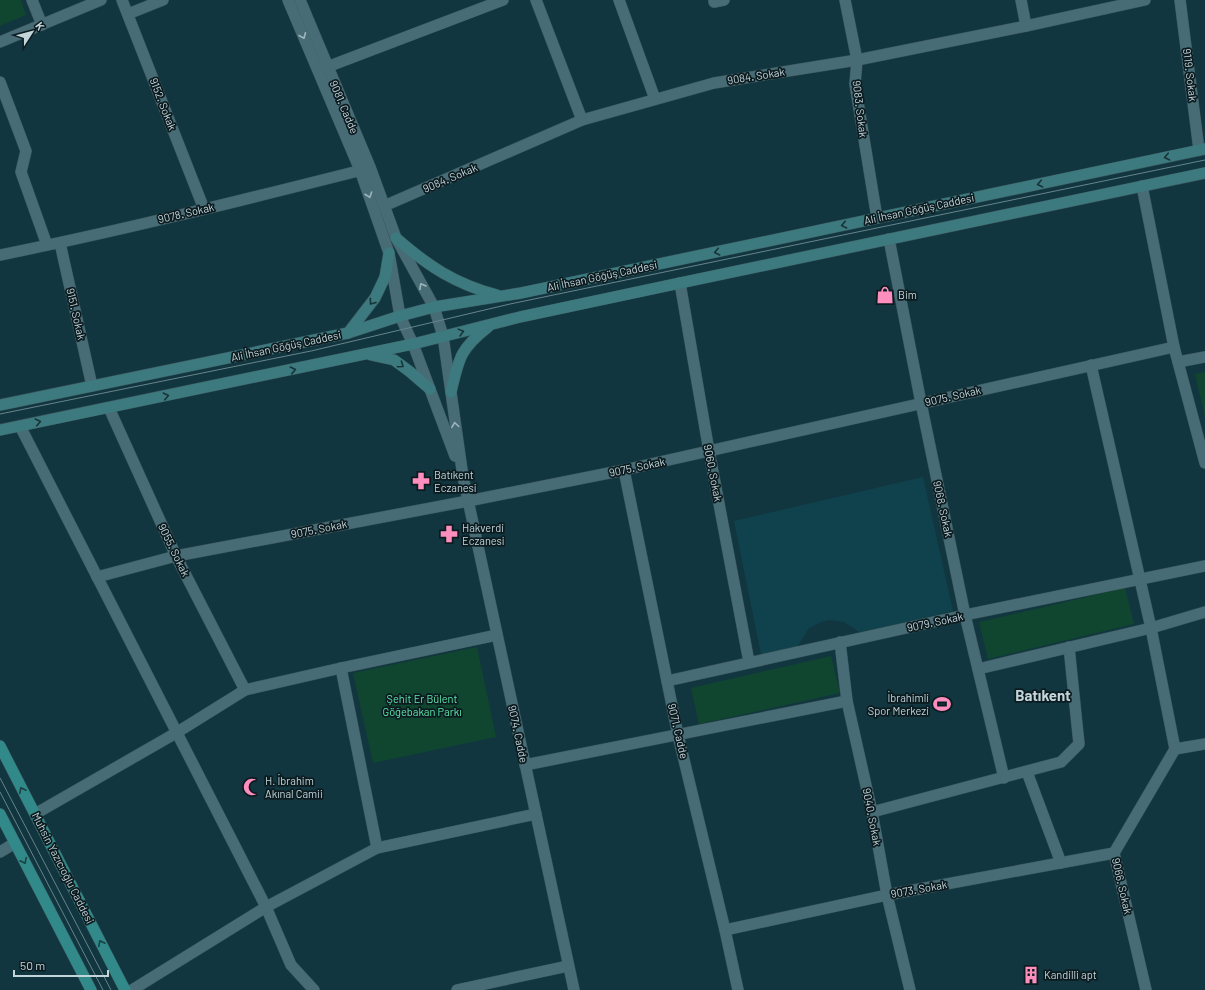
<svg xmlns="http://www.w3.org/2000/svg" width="1205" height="990" font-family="Barlow,sans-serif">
  <rect width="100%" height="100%" fill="#11363f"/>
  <polygon fill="#10424d" points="923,477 953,611 861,633 844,622 829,620 821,622 809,628 797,647 761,654 734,521"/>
  <g fill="#104630">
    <polygon points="0,0 21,0 26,15 0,26"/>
    <polygon points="1205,372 1205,417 1195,374"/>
    <polygon points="1125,588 1134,624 988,659 979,622"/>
    <polygon points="477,647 496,737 373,763 353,673"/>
    <polygon points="831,656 840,693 699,724 691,688"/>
  </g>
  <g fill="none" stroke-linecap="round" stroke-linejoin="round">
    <g stroke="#385156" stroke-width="12">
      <g id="minor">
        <polyline points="32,0 42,25"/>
        <polyline points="122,0 204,209"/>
        <polyline points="536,0 582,120"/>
        <polyline points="619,0 655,99"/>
        <polyline points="714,0 714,2 724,0"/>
        <polyline points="845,0 857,60 855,84 877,218"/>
        <polyline points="1021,0 1026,26"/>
        <polyline points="1180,0 1199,150"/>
        <polyline points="128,14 163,0"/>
        <polyline points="0,42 101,0"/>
        <polyline points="327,67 503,0"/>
        <polyline points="0,82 26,151 21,172 47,245"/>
        <polyline points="1142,186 1174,347 1205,463"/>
        <polyline points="384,206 582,120 714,83 857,60 1026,26 1145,0"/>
        <polyline points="889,239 921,403 965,615 1004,778"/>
        <polyline points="60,243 92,386"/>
        <path d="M0,255C124,230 247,199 370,168"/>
        <polyline points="680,283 709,451 749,662"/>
        <polyline points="1178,362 1205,357"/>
        <polyline points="1091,365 1151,628 1175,749"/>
        <polyline points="109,408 176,556 245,690"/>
        <polyline points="20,426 266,907 291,965 314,990"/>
        <polyline points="624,470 678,735 725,930 738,990"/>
        <polyline points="97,577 176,556 468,501 624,470 1174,347"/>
        <polyline points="840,642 847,701 872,812 887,895 910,990"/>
        <polyline points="341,668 377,848"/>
        <polyline points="978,669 1151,628 1205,612"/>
        <polyline points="667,681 965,615 1205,566"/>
        <polyline points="1175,749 1205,744"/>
        <polyline points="525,765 847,701"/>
        <polyline points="1027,772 1061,863"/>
        <polyline points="872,812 1061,762 1079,744 1069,647"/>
        <polyline points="35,814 176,733 245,690 341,668 497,635"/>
        <polyline points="0,852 15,843"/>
        <polyline points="725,930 887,895 1114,853"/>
        <polyline points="132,990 266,907 377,848 536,814"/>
        <polyline points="457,990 568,966"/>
        <polyline points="1146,990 1114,853 1175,749"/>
      </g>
    </g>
    <g stroke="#385156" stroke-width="12">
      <g id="tertiary">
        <polyline points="288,0 360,170 389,253 400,316 413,344 455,456"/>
        <polyline points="300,0 370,167 396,238 434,307 443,336 463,477 574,990"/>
      </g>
    </g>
    <g stroke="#385156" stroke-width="12">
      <g id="secondary">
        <path d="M396,238C428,266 455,284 497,295"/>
        <polyline points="348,333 375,298 385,277 389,253"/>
        <polyline points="371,355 394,360 409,371 430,389"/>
        <path d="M451,392C459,358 460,349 488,327"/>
        <polyline points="0,405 348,333 400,316 434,307 521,293 1205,149"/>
        <polyline points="0,430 413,344 520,317 680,283 1205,173"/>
      </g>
    </g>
    <g stroke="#385156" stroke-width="12">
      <g id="primary">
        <polyline points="0,746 125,990"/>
        <polyline points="0,814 91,990"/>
      </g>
    </g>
    <use href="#minor" stroke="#476c76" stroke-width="11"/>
    <use href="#tertiary" stroke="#476c76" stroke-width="11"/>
    <use href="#secondary" stroke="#3c7a80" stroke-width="11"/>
    <use href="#primary" stroke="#318989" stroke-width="11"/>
    <g stroke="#68848b" stroke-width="1">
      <polyline points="0,414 311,351 510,304 1205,160"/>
      <polyline points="0,778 111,990"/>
      <polyline points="0,792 103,990"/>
    </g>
  </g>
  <defs><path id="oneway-chevron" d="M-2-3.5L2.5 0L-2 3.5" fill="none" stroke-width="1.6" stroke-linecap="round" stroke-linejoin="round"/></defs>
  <g stroke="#9db6bc">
    <use href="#oneway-chevron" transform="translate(303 36) rotate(67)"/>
    <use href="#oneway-chevron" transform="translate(369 195) rotate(71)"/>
    <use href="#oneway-chevron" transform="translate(422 286) rotate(-119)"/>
    <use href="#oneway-chevron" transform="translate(455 425) rotate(-98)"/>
  </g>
  <g stroke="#183337">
    <use href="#oneway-chevron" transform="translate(1167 157) rotate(168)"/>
    <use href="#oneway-chevron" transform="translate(1040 184) rotate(168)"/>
    <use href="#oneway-chevron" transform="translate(844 225) rotate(168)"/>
    <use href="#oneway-chevron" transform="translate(717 252) rotate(168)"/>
    <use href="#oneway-chevron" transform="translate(372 302) rotate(126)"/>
    <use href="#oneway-chevron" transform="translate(461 332) rotate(-15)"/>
    <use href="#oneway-chevron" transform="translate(401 365) rotate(35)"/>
    <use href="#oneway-chevron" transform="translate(293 370) rotate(-12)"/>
    <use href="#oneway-chevron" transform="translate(166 396) rotate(-12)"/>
    <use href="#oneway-chevron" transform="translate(38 422) rotate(-12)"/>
  </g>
  <g stroke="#194244">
    <use href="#oneway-chevron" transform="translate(22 790) rotate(-117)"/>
    <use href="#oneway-chevron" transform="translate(24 861) rotate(63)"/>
    <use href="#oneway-chevron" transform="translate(101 943) rotate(-117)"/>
  </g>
  <defs>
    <g id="shop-bare" transform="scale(1.38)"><path d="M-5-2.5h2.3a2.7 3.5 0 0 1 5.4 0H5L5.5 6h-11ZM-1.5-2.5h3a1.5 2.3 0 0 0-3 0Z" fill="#fe8ebd" stroke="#0c1b1f" stroke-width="2.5" paint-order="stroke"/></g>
    <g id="pharmacy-bare" transform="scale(1.38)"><path d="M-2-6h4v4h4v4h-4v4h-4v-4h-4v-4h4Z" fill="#fe8ebd" stroke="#0c1b1f" stroke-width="2.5" paint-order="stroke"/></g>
    <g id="stadium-bare" transform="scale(1.38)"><path d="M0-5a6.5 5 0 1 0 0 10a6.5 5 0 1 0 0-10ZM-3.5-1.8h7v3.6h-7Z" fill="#fe8ebd" stroke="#0c1b1f" stroke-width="2.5" paint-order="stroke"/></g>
    <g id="mosque-bare" transform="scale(1.38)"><path d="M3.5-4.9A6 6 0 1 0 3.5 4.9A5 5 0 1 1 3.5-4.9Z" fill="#fe8ebd" stroke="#0c1b1f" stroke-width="2.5" paint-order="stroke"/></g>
    <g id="building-bare" transform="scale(1.38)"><path d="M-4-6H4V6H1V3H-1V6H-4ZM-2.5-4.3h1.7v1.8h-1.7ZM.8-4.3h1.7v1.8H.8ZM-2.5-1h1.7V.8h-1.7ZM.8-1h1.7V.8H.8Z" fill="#fe8ebd" stroke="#0c1b1f" stroke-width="2.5" paint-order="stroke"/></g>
  </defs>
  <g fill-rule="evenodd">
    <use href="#shop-bare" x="885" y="295"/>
    <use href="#pharmacy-bare" x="421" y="481"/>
    <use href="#pharmacy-bare" x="449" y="534"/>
    <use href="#stadium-bare" x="942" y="704"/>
    <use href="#mosque-bare" x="252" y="787"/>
    <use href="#building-bare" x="1031" y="975"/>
  </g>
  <g text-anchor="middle" stroke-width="3.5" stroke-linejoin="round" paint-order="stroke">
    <g font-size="11" fill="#c2d5da" stroke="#0c1b1f">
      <text transform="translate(1190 75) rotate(83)" y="4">9119. Sokak</text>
      <text transform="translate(756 76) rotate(-9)" y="4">9084. Sokak</text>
      <text transform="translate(163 104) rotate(69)" y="4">9152. Sokak</text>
      <text transform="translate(344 107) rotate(67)" y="4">9081. Cadde</text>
      <text transform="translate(860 109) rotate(83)" y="4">9083. Sokak</text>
      <text transform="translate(450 178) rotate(-23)" y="4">9084. Sokak</text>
      <text transform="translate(919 209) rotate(-12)" y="4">Ali İhsan Göğüş Caddesi</text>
      <text transform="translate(186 213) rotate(-13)" y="4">9078. Sokak</text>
      <text transform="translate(602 276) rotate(-12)" y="4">Ali İhsan Göğüş Caddesi</text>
      <text transform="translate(76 314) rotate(77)" y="4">9151. Sokak</text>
      <text transform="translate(286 346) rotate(-12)" y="4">Ali İhsan Göğüş Caddesi</text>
      <text transform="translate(953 396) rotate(-13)" y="4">9075. Sokak</text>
      <text transform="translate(637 467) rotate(-12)" y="4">9075. Sokak</text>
      <text transform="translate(713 473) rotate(79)" y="4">9060. Sokak</text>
      <text transform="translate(943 509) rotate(78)" y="4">9068. Sokak</text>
      <text transform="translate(319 529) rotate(-11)" y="4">9075. Sokak</text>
      <text transform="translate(174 550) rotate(64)" y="4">9055. Sokak</text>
      <text transform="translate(935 622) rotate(-12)" y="4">9079. Sokak</text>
      <text transform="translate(678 731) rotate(77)" y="4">9071. Cadde</text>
      <text transform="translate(518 734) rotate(78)" y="4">9074. Cadde</text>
      <text transform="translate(872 817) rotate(79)" y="4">9040. Sokak</text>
      <text transform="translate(63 868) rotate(63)" y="4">Muhsin Yazıcıoğlu Caddesi</text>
      <text transform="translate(1122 886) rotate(77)" y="4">9066. Sokak</text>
      <text transform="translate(919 889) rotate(-10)" y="4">9073. Sokak</text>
    </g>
    <g font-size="11" fill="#c2d5da" stroke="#0c1b1f" text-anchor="start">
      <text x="898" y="299">Bim</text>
      <text x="434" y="479">Batıkent<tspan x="434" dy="13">Eczanesi</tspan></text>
      <text x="462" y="532">Hakverdi<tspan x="462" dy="13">Eczanesi</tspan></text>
      <text x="929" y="702" text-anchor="end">İbrahimli<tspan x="929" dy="13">Spor Merkezi</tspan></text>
      <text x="265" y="785">H. İbrahim<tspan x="265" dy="13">Akınal Camii</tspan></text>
      <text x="1044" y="979">Kandilli apt</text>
    </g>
    <g font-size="11" fill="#5de8ab" stroke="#0c1b1f">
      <text x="422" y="703">Şehit Er Bülent<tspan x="422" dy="13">Göğebakan Parkı</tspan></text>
    </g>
    <g font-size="15" font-weight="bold" fill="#c2d5da" stroke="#0c1b1f">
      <text x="1043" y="701">Batıkent</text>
    </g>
  </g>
  <g transform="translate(32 32) rotate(54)" stroke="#0c1b1f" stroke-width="3" paint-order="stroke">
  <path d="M0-3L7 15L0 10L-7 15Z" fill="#c2d5da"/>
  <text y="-6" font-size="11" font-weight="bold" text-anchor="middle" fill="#c2d5da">K</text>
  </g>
  <path d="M14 970v6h94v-6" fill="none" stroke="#c2d5da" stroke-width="2"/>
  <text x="20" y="970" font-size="12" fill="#c2d5da" stroke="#0c1b1f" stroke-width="3" paint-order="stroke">50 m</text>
</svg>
